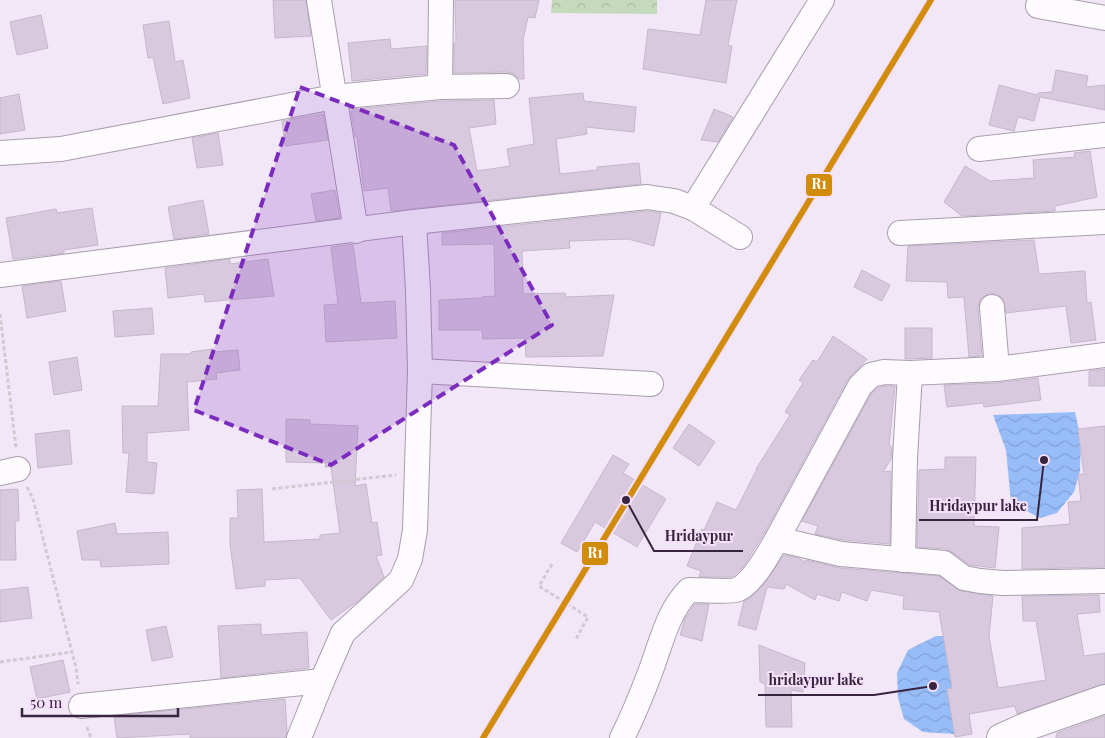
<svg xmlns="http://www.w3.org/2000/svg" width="1105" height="738" font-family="'Playfair Display',serif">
  <defs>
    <pattern id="park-crowns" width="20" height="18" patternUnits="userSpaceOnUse" patternTransform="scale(1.25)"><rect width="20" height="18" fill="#c5dabc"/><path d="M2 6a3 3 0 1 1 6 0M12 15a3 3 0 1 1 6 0" fill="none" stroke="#aabba3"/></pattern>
    <pattern id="water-waves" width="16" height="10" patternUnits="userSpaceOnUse" patternTransform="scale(1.25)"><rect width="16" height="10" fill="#97bdf9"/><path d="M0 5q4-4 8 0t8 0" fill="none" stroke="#83a2d6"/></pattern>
  </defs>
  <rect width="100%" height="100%" fill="#f2e7f6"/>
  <polygon fill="url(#park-crowns)" points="552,0 657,0 657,14 551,13"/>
  <g fill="url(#water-waves)">
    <polygon points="1075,412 1081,439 1080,471 1074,492 1057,513 1040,518 1011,503 1006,450 993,415"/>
    <polygon points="936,636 966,636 970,735 923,732 904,719 898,698 897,673 908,650"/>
  </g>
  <g fill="#d9c9df" stroke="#c5b8cb">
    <polygon points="273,0 306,0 311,36 275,38"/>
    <polygon points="455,0 539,0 535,18 528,17 523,40 524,79 519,79 514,74 507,72 454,73 454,43 456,43"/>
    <polygon points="706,0 737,0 728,45 732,46 726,83 643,69 648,29 700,35"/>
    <polygon points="41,15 48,48 17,55 10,22"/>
    <polygon points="169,21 175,62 183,60 190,98 163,104 153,57 148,58 143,25"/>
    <polygon points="390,39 391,49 427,46 426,74 352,81 348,43"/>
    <polygon points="1056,70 1088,76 1086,87 1105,85 1105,110 1040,97 1034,121 1018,117 1014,131 989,125 999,85 1037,95 1038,93 1052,92"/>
    <polygon points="583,93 584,101 636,107 634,132 586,127 587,134 556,139 560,174 597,170 597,167 639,163 641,184 391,211 388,188 364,191 357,137 355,137 351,111 355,110 355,109 441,101 494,100 496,124 469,128 477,171 510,166 507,149 534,144 529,98"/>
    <polygon points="19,94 25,130 0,134 0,98"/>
    <polygon points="714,109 733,117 718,142 701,140"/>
    <polygon points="323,114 328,140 285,146 282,121"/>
    <polygon points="218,133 223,165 197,168 192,138"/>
    <polygon points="1090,151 1097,197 1055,206 1055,211 962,216 944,202 965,166 990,181 1034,178 1033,160 1075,157 1074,153"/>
    <polygon points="335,190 340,218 316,221 311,194"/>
    <polygon points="203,200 209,234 174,239 168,207"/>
    <polygon points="92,208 98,245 64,250 64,253 13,259 6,218 56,209 57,213"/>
    <polygon points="647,211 661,213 654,246 628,239 569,241 570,248 522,251 523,294 565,293 566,297 614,295 603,356 526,357 525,338 483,339 482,330 439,330 439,300 482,298 482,297 495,296 494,244 442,245 442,233"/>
    <polygon points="1034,240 1039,274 1085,271 1087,303 1091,302 1096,340 1071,343 1066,306 1006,313 1003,299 997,294 990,293 984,296 979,302 978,308 982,356 969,357 964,297 948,298 947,282 906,281 908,246"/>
    <polygon points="353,244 361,303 395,301 397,338 326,342 324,305 338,304 331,247"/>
    <polygon points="230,259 230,264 268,259 274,296 205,302 204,294 168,298 165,268"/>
    <polygon points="862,270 890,285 882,301 854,287"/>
    <polygon points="61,281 66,311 27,318 22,286"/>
    <polygon points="152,308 154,334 115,337 113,311"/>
    <polygon points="905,328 932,328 932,358 905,359"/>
    <polygon points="833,336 867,359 848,379 765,532 743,567 732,577 699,577 701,571 687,566 702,529 704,530 717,502 736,510 757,469 756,469 790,415 785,412 803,383 799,380 813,360 817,362"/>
    <polygon points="213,349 214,352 238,350 240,370 216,373 217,379 187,382 189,430 147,433 147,462 157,463 154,494 126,492 129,453 123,453 122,406 158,406 161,354 191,354 191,352"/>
    <polygon points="77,357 82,390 54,395 49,362"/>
    <polygon points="1105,369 1105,386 1089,386 1089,371"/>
    <polygon points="1038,378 1041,400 984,407 983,403 947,407 944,385 998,383"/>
    <polygon points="885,386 895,386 889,445 892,447 891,459 883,472 891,471 890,544 843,540 815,534 818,526 802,521 871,394 878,388"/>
    <polygon points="286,419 310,420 310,424 358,426 355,486 366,484 372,523 377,522 382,555 376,556 384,577 358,601 331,620 300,578 265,580 265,586 236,589 230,544 230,518 238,518 237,490 262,489 264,542 320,539 320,535 340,533 331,467 325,467 326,463 286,462"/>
    <polygon points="689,424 715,442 699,466 673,448"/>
    <polygon points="1105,426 1105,567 1022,569 1022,528 1070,524 1068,502 1081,501 1078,475 1084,474 1078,429"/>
    <polygon points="69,430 72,464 38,468 35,434"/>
    <polygon points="613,455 629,464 623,473 666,499 637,547 595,522 577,552 561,543"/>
    <polygon points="945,457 976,457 974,526 999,527 995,568 970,565 952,552 946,549 917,547 919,470 945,469"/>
    <polygon points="18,489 19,521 15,521 16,560 0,560 0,490"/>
    <polygon points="115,523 117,534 168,532 169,564 101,567 100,560 82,560 77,531"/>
    <polygon points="784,555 799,558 805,562 806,560 840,568 939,576 961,591 993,596 989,636 998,688 1046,680 1036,621 1023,621 1022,596 1099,595 1100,612 1077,614 1084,656 1105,653 1105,684 1017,714 1015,706 969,714 972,734 955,737 947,689 952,688 939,612 903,609 904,596 871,590 867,601 842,592 839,601 817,594 815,600 786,584 784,589 767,587 756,630 738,625 744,601 751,597 764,584"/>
    <polygon points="28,587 32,618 0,622 0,590"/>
    <polygon points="695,604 709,604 702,641 680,635 685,619"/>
    <polygon points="261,624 261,635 307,632 309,668 221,678 218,626"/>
    <polygon points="166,626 173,657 152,661 146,630"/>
    <polygon points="759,645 805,663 803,692 791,690 792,727 766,727 765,684 760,682"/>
    <polygon points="63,660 70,692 37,699 30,667"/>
    <polygon points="285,699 287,731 286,738 190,738 190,734 117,738 114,716"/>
    <polygon points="1105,716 1105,738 1056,738 1057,733"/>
  </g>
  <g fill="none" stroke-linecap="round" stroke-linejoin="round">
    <g stroke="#aa9db0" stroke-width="26">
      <g id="minor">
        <polyline points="319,0 356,231"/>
        <polyline points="1038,6 1105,18"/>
        <polyline points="440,87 441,0"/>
        <polyline points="979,149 1105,135"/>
        <polyline points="0,153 61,149 334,97 440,87 507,86"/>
        <polyline points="900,233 1105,222"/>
        <polyline points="740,237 693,208 822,0"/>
        <polyline points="0,275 414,222 647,197 674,201 693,208"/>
        <polyline points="992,307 997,369"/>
        <polyline points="420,371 651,384"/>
        <polyline points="0,473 18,469"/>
        <polyline points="777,539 860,386 871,375 884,372 910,373 997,369 1105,355"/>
        <polyline points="903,560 905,458 910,373"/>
        <polyline points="81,706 322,681"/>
        <polyline points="299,738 322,681 343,633 401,580 410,559 415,530 420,371 418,290 414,222"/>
        <path d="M622,738C633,716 642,694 651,670C661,643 668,611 689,590C697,590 730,592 736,590C752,585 769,553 777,539L841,554L944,563L964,578L980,581L1003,583L1105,581"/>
      </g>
    </g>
    <g stroke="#aa9db0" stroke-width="30">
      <polyline id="tertiary" points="1001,738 1028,726 1105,699"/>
    </g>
    <g stroke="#d0cad1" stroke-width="3" stroke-dasharray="4 2.5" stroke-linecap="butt">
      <polyline points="0,314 16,448"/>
      <polyline points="27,487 33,499 76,668 78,684"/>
      <polyline points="272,489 396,475"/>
      <polyline points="552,564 539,586 588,617 576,639"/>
      <polyline points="0,662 72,652"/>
      <polyline points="87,727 91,738"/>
    </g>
    <use href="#minor" stroke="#fdfbfe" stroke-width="24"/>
    <use href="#tertiary" stroke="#fdfbfe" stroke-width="28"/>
    <g stroke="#f5e1fc" stroke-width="10">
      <polyline id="rail-1" points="483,738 931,0"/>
    </g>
    <use href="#rail-1" stroke="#d18c0c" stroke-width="6"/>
  </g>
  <path fill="#7b2cbf" fill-opacity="0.2" stroke="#7b2cbf" stroke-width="4" stroke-dasharray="10 6" stroke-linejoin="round" d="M300,87L454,145L552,325L331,465L194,410Z"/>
  <path fill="none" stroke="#37243e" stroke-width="2" d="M1044 460L1037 520H919M626 500L654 551H743M933 686L874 695H758"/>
  <g fill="#37243e" stroke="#f5e1fc" stroke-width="2">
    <circle cx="1044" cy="460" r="5"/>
    <circle cx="626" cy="500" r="5"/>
    <circle cx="933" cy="686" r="5"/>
  </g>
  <g font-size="14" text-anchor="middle" font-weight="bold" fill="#37243e" stroke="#f5e1fc" stroke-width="4" stroke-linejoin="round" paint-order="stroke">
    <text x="978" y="511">Hridaypur lake</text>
    <text x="699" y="541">Hridaypur</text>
    <text x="816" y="685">hridaypur lake</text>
  </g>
  <g stroke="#f5e1fc" stroke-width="2">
    <rect x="805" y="173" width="28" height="24" rx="5" fill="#d18c0c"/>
    <rect x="581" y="541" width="28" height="25" rx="5" fill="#d18c0c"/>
  </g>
  <g font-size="14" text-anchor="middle" font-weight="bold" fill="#fff">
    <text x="819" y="189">R1</text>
    <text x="595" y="558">R1</text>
  </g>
  <path d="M22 708v8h156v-8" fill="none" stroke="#37243e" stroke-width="2.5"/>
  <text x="30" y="708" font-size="15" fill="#37243e" stroke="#f5e1fc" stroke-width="4" paint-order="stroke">50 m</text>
</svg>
